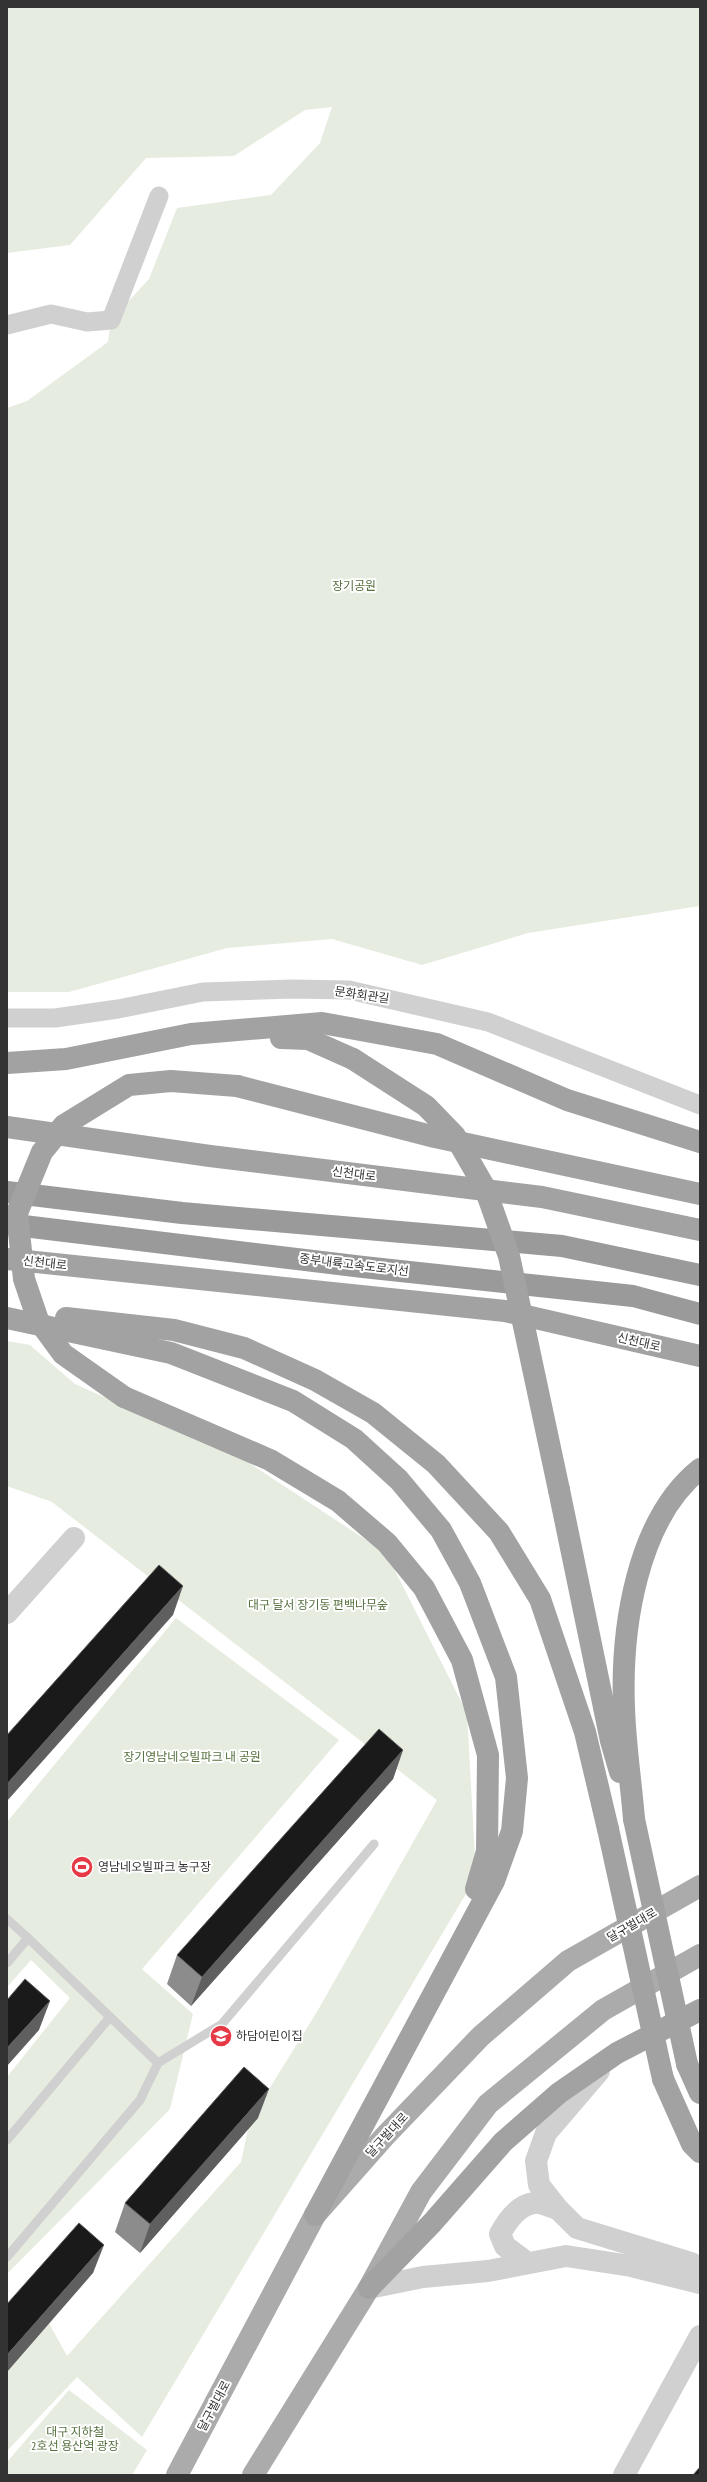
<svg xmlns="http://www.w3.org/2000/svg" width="707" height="2482" font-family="'PT Sans Narrow','Noto Sans KR',sans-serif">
  <rect width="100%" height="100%" fill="#fff"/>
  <g fill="#e6ecdf">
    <polygon points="7,7 700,7 700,906 528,933 422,965 332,939 227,948 69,992 7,992 7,408 27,401 108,342 111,320 149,279 177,208 271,195 320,143 332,107 305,110 234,156 146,158 70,245 7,253"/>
    <polygon points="7,1341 30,1345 75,1384 243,1459 386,1553 467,1713 476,1877 142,2437 77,2377 7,2451 7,2355 45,2316 67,2356 241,2162 250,2120 318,2010 437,1800 52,1502 7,1486"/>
    <polygon points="176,1618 339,1740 142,1969 193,2014 170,2109 7,2274 7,2077 70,1998 31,1960 7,1987 7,1822"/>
    <polygon points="69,2390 147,2450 132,2475 7,2475 7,2462"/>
  </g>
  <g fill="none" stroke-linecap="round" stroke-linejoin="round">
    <g stroke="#d0d0d0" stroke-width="9">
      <polyline points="7,1919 28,1938 7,1963"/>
      <polyline points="28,1938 158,2063"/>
      <polyline points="7,2140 110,2017"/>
      <polyline points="7,2257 140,2100 158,2063 222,2024 374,1844"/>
    </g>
    <g stroke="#d0d0d0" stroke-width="19">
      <polyline points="7,325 51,314 87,322 111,320 159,196"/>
      <polyline points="7,1018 55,1018 118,1009 203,992 293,989 349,990 488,1022 700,1105"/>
    </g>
    <g stroke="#d0d0d0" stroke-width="22">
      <polyline points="7,1613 74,1538"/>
      <polyline points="599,2071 546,2133 536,2161 539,2185 558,2209 577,2228 691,2263 700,2270"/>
      <path d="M526,2262L505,2246L500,2234C507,2221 518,2205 534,2203C540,2202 551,2207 558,2209"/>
      <polyline points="369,2288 423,2277 488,2271 566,2256 631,2266 700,2283"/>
      <polyline points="624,2475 700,2336"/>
    </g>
    <g stroke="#ababab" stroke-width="22">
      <polyline points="177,2475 315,2215 385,2136 481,2036 568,1961 700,1886"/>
      <polyline points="253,2475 369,2288 421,2192 488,2104 603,2010 700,1955"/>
    </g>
    <g stroke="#a2a2a2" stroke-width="22">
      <polyline points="281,1038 308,1039 353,1059"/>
      <polyline points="7,1063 66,1059 191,1034 322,1023 437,1044 567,1100 700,1142"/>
      <polyline points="237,1086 435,1137 700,1194"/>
      <polyline points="7,1127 210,1156 542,1197 700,1230"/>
      <polyline points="7,1259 505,1311 700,1356"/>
      <polyline points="7,1318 171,1353 293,1401 354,1439 399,1480 441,1530 470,1583 506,1677 517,1778 512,1831 494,1881 315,2215"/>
      <polyline points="66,1318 174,1330 244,1348 315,1380 373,1413 436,1464 499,1532 540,1599 585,1732 608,1829"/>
      <polyline points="124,1397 270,1460 338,1501 387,1543 424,1588 462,1660 488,1755 487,1851 476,1889"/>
      <polyline points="559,1490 611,1741 620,1772"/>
      <path d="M634,1819C631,1782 625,1744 624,1707C621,1630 636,1520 700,1469"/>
      <polyline points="687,2064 700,2093"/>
      <polyline points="663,2079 692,2144 700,2152"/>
      <polyline points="369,2288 432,2223 503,2142 559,2093 617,2053 700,2010"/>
    </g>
    <g stroke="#9a9a9a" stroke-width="22">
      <polyline points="7,1192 182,1213 562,1246 700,1275"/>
      <polyline points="7,1224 363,1267 633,1296 700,1314"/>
    </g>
    <g stroke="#a2a2a2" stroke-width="22">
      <polyline points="353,1059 426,1106 455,1136 485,1188 509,1256 559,1490"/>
      <polyline points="124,1397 63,1354 38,1320 24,1279 17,1213 42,1152 64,1125 129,1085 171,1081 237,1086"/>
      <polyline points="634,1819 687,2064"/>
      <polyline points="608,1829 663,2079"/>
    </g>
  </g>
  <g fill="#8c8c8c">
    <polygon points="403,1750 393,1779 191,2006 167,1984 177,1955"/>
    <polygon points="258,2118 140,2253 115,2232 125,2203"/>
  </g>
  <g fill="#5f5f5f">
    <polygon points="183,1586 173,1615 7,1801 7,1784"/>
    <polygon points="403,1750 393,1779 191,2006 202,1977"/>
    <polygon points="50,2001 39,2030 7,2066 7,2048"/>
    <polygon points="269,2089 258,2118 140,2253 150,2224"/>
    <polygon points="104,2245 93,2273 7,2372 7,2355"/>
  </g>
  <g fill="#1a1a1a" stroke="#5f5f5f">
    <polygon points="159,1565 183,1586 7,1784 7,1735"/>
    <polygon points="379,1729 403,1750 202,1977 177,1955"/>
    <polygon points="25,1979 50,2001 7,2048 7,2000"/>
    <polygon points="244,2067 269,2089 150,2224 125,2203"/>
    <polygon points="79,2223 104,2245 7,2355 7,2304"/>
    <polygon points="700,2467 700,2475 693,2475"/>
  </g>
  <defs>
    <g id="stadium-disc" transform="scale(1.15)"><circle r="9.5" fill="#e63946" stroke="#fff"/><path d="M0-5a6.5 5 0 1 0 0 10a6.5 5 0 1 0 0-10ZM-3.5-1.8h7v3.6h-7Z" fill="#fff"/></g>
    <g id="school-disc" transform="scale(1.15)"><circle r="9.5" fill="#e63946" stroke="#fff"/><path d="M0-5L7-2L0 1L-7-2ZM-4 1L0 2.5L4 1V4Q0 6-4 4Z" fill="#fff"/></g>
  </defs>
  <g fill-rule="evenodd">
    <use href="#stadium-disc" x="82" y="1867"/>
    <use href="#school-disc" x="221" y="2036"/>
  </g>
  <g text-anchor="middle" stroke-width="4" stroke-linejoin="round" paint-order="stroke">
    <g font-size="12" fill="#56703f" stroke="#fff">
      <text x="354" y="590">장기공원</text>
      <text x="318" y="1609">대구 달서 장기동 편백나무숲</text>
      <text x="192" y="1761">장기영남네오빌파크 내 공원</text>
      <text x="75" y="2436">대구 지하철<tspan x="75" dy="14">2호선 용산역 광장</tspan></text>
    </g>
    <g font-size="12" fill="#333" stroke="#fff">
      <text transform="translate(362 995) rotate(8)" y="4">문화회관길</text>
      <text transform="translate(354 1174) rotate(7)" y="4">신천대로</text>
      <text transform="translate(45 1263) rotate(6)" y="4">신천대로</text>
      <text transform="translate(354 1265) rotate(7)" y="4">중부내륙고속도로지선</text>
      <text transform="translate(639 1342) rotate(13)" y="4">신천대로</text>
      <text transform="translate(632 1925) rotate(-30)" y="4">달구벌대로</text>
      <text transform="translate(387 2135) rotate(-47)" y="4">달구벌대로</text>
      <text transform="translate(214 2406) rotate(-62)" y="4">달구벌대로</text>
    </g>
    <g font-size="12" fill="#333" stroke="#fff" text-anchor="start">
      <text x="98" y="1871">영남네오빌파크 농구장</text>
      <text x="236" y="2040">하담어린이집</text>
    </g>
  </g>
  <rect width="707" height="2482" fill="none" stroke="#333333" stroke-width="16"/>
</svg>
